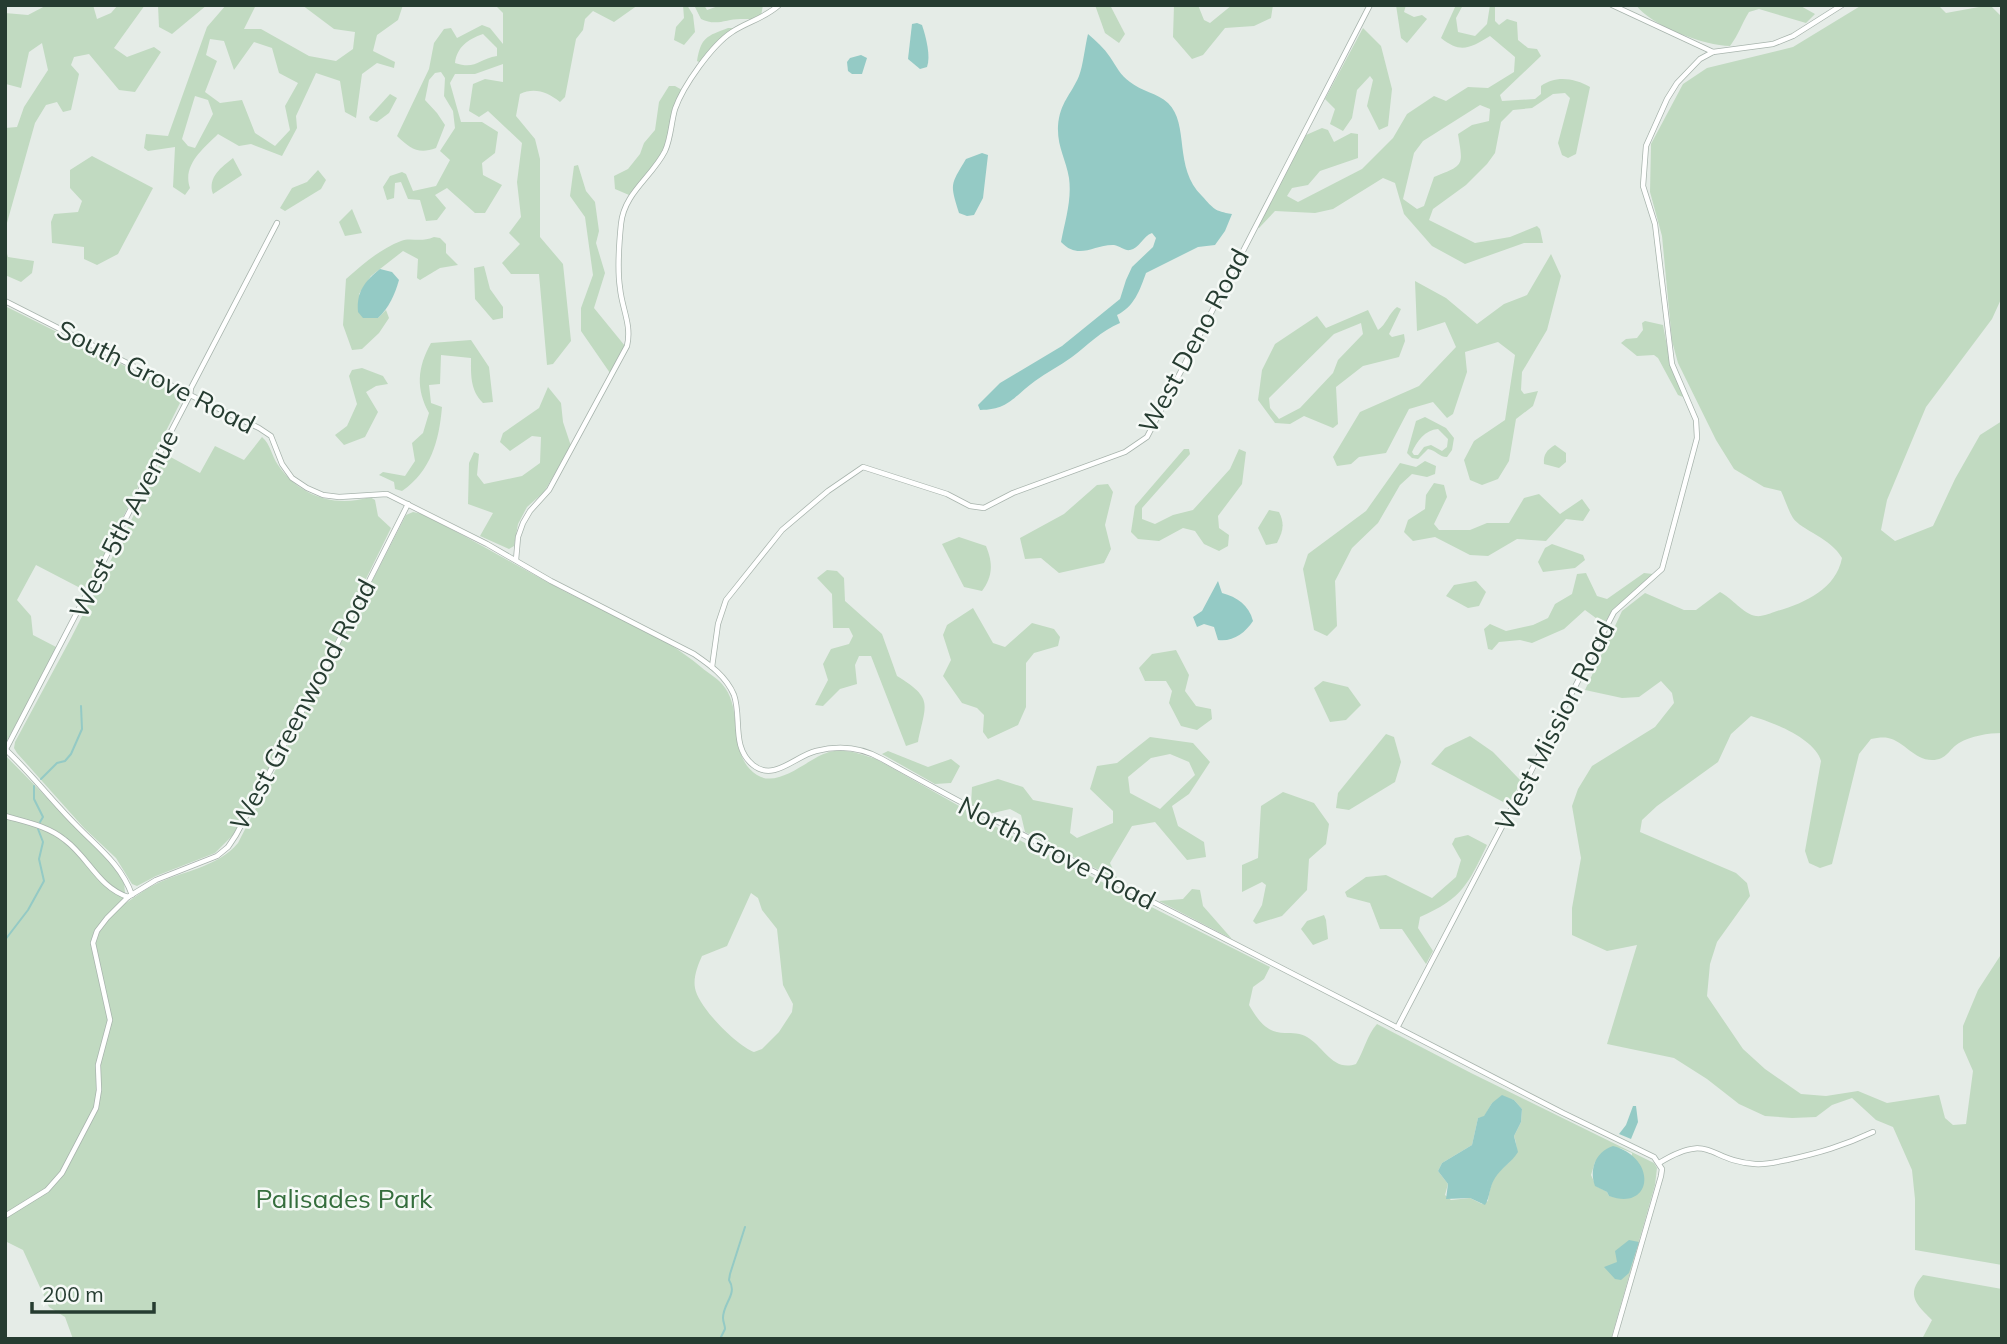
<svg xmlns="http://www.w3.org/2000/svg" width="2007" height="1344" font-family="Mulish,sans-serif">
  <rect width="100%" height="100%" fill="#e5ece7"/>
  <g fill="#c1dac1" fill-rule="evenodd">
    <polygon points="47,5 93,5 97,19 111,13 118,5 145,5 114,48 127,57 154,47 161,52 135,92 119,90 89,54 74,57 71,65 79,74 71,110 63,112 57,102 46,105 35,123 5,230 5,128 17,127 24,107 48,70 42,43 29,52 21,88 6,84 5,13 28,15"/>
    <polygon points="158,5 207,5 172,34 159,27"/>
    <path d="M226,5H256L244,29H261L309,56L336,61L353,49L355,32L334,29L302,5H403L398,20L377,35L373,51L395,62L394,68L377,63L362,74L356,118L345,112L340,81L316,73L296,116L297,128L282,156L251,144L239,146L218,134C203,149 182,165 190,188L185,195L173,187L175,147L148,151L144,148L146,134L168,136L207,27ZM210,39L224,41L234,70L254,42L272,48L279,73L298,83L285,106L290,130L275,146L255,133L242,100L220,103L205,92L217,61L206,55ZM195,96L208,100L213,114L195,148L188,146L182,139Z"/>
    <path d="M495,5H638L614,22L593,11L585,19L583,30L576,39L565,97L560,102C548,92 534,87 520,94L516,116L535,139L540,159V237L563,264L571,341L553,364L547,365L539,274H511L502,263L520,244L509,233L521,217L517,182L522,143L488,111L479,117L469,111L473,84L485,79L503,82V64L475,74H455L450,83L461,122H482L498,132L495,153L482,163L483,175L502,185L485,213H475L447,188L435,195L446,208L437,220L426,221L420,200L408,199L401,182L395,183L394,198L387,200L383,187L390,176L402,172L406,174L413,191L436,186L450,160L440,151L455,128L453,111L444,96L445,78L441,72L435,73L429,80L425,100L437,113L445,125L436,148C418,155 410,148 397,136L429,69L434,43L444,29L451,28L457,38L482,25L490,28L503,44V13ZM483,34L497,48V56C478,59 476,70 455,63C457,47 468,39 483,34Z"/>
    <polygon points="683,5 687,5 693,15 695,32 684,45 674,40 676,27 684,18"/>
    <path d="M694,5H704L707,10L721,5H763L761,16C753,20 751,19 743,19C727,18 717,27 701,19Z"/>
    <polygon points="1095,5 1110,5 1125,34 1119,43 1105,33"/>
    <polygon points="1174,5 1198,5 1204,20 1210,23 1232,5 1273,5 1271,18 1254,26 1225,28 1203,55 1192,59 1173,37"/>
    <polygon points="1396,5 1406,5 1404,12 1414,17 1422,15 1427,19 1407,43 1401,38"/>
    <path d="M1456,5H1463L1456,18L1458,32L1475,36L1487,24L1490,5H1495V21L1499,25L1507,19L1517,22L1518,40L1528,48L1537,49L1541,56L1500,95L1502,101L1535,99L1541,94V86C1555,75 1575,78 1590,87L1576,154L1568,158L1562,155L1558,143L1570,98L1565,93L1553,94L1532,108L1513,110L1501,122L1495,153L1487,164L1466,185L1433,209L1429,220L1475,243L1510,237L1537,226L1540,229L1543,243H1524L1465,264L1432,246L1404,214L1395,183L1383,178L1333,209L1315,213L1275,211L1259,228L1257,227L1306,135L1322,128L1328,130L1334,142L1351,133L1358,134V158L1320,171L1308,185L1292,188L1287,196L1298,202L1362,169L1393,138L1407,114L1434,96L1446,101L1468,87L1488,88L1514,72L1515,57L1490,36C1470,48 1461,54 1441,38ZM1480,105L1490,109L1489,121L1472,125L1458,134C1463,166 1465,165 1434,177L1424,206L1417,209L1403,199L1414,153L1423,141Z"/>
    <path d="M1636,5H1799L1815,14L1806,23L1759,9L1749,12C1742,23 1738,36 1730,46C1705,46 1651,26 1636,5Z"/>
    <path d="M1862,5H1938L1946,13L1990,5L2002,17V297L1992,319L1926,407L1887,500L1881,530L1895,541L1933,526L1955,479L1980,435L2002,421V733C1988,733 1971,736 1959,743C1949,749 1947,760 1932,760C1914,760 1904,741 1888,738C1883,737 1876,738 1871,739L1859,754L1832,864L1820,868L1809,863L1805,851L1821,761C1815,739 1773,722 1751,716L1731,734L1718,762L1657,806L1642,820L1640,832L1736,873L1747,883L1750,896L1717,942L1710,964L1707,996L1743,1049L1765,1069L1801,1094L1826,1096L1858,1091L1887,1103L1939,1095L1945,1118L1953,1125L1966,1124L1973,1071L1963,1048V1026L1978,990L2002,953V1265L1915,1250V1199L1912,1170L1893,1127L1876,1120L1852,1098L1832,1105L1816,1117L1792,1118L1765,1116L1739,1104L1707,1079L1674,1058L1607,1044L1637,945L1607,951L1572,935V908L1581,858L1572,806L1578,789L1592,766L1655,727L1674,703L1672,693L1661,681L1639,697L1622,698L1585,690L1622,611L1645,593L1684,610H1696L1720,592C1732,598 1743,614 1756,616C1762,617 1771,613 1777,611C1805,603 1836,589 1842,558C1831,538 1801,530 1793,518C1788,510 1785,499 1781,491L1764,487L1734,469L1716,440L1678,363L1672,341L1662,236L1650,192L1651,144L1683,84L1707,68L1793,47Z"/>
    <path d="M728,28H735L725,34L701,63L697,61C701,37 707,36 728,28Z"/>
    <polygon points="1363,28 1381,46 1392,89 1388,126 1379,130 1367,106 1373,80 1370,76 1357,90 1352,118 1343,131 1330,124 1335,109 1325,99"/>
    <path d="M669,86H675L682,90C672,109 671,130 663,150C655,167 640,181 629,195L615,189L614,176L628,169L640,154L644,143L655,130L659,102Z"/>
    <polygon points="390,94 397,98 389,113 377,122 370,120 369,117"/>
    <polygon points="92,156 153,188 118,254 97,265 84,259 84,247 52,243 51,222 54,214 78,212 82,201 70,188 70,170"/>
    <path d="M233,158L242,175L213,194C207,177 222,167 233,158Z"/>
    <polygon points="578,165 586,191 595,202 599,231 596,243 605,273 594,308 625,346 610,373 581,331 581,308 593,275 585,217 570,196 574,166"/>
    <polygon points="318,170 326,180 321,189 285,211 280,208 292,188 307,182"/>
    <polygon points="352,209 362,233 345,236 339,222"/>
    <path d="M434,237L440,238L446,244V253L458,265L440,268L420,280L417,278L418,259L403,251L371,276L359,294L378,318L386,310L389,318L379,333L362,349L352,350L343,325L346,279C363,264 380,249 401,241C411,237 420,243 434,237Z"/>
    <polygon points="5,247 8,257 34,261 32,273 21,282 5,275"/>
    <polygon points="1551,254 1561,276 1547,330 1522,372 1521,390 1524,394 1538,391 1533,406 1516,419 1509,461 1498,479 1482,485 1470,480 1464,460 1474,441 1505,420 1515,355 1498,342 1465,352 1467,372 1453,414 1447,418 1433,402 1409,409 1386,453 1359,457 1351,464 1337,466 1333,457 1360,412 1419,386 1456,347 1445,322 1417,331 1415,281 1446,298 1477,324 1504,304 1527,295"/>
    <polygon points="484,266 490,289 503,307 503,318 493,320 475,299 474,268"/>
    <polygon points="5,306 163,385 176,395 180,403 86,591 36,565 17,600 31,616 33,635 58,648 5,744"/>
    <path d="M1397,307L1401,309L1389,334L1392,337L1404,334L1405,341L1399,357L1363,366L1336,387L1338,424L1333,428L1304,416L1290,424L1275,423L1258,400L1262,370L1275,344L1317,316L1326,328L1368,310L1378,330C1386,325 1389,313 1397,307ZM1361,323L1363,334L1338,360L1333,373L1300,408L1279,419L1270,408L1269,398L1334,334Z"/>
    <polygon points="1645,321 1663,325 1670,362 1683,397 1678,395 1658,358 1654,355 1637,356 1621,343 1626,339 1637,338 1643,330 1642,323"/>
    <path d="M471,340L489,367L493,402L483,403C470,390 471,375 471,358L441,355L440,384L429,385L431,403L442,407C439,441 431,471 402,491L395,489L394,482L379,475L383,472L405,476L415,461L412,443L423,433L429,413C416,389 417,368 431,343Z"/>
    <polygon points="362,368 383,376 388,384 376,386 366,392 378,412 365,437 344,445 335,435 347,426 357,404 349,376 352,370"/>
    <polygon points="548,387 561,403 563,422 571,446 544,492 527,507 518,524 514,546 509,549 480,536 493,513 468,504 469,463 474,452 479,454 477,475 484,484 522,476 540,463 541,437 532,436 510,451 500,442 503,433 539,408"/>
    <path d="M1425,417L1446,428L1454,438L1452,450L1447,457C1439,457 1436,450 1428,449L1418,459L1412,458L1407,453L1416,421ZM1438,429L1448,439L1447,447L1442,451L1431,445L1424,447L1418,455H1414L1412,452C1417,441 1425,430 1438,429Z"/>
    <path d="M262,437C271,445 271,455 278,465C299,496 335,508 370,497L375,500L378,516L391,528L336,640L235,833L215,853L156,876L137,886L132,884L116,858L84,828L17,753L14,748L15,742L71,638L165,454L200,473L215,446L244,460Z"/>
    <path d="M1555,445L1566,453V462L1559,468L1544,464C1543,454 1547,450 1555,445Z"/>
    <polygon points="1184,449 1189,449 1190,454 1142,508 1142,519 1155,524 1173,515 1193,510 1230,469 1239,449 1246,452 1242,484 1218,516 1219,528 1229,535 1228,546 1219,551 1204,544 1195,531 1183,528 1159,541 1138,539 1131,532 1135,506"/>
    <polygon points="1425,461 1436,466 1435,474 1427,477 1412,474 1400,485 1378,523 1352,548 1335,581 1337,626 1327,636 1314,630 1303,569 1308,554 1366,511 1400,463 1416,467"/>
    <polygon points="1434,483 1444,485 1447,497 1434,524 1439,530 1470,530 1487,523 1509,523 1524,498 1539,494 1560,514 1582,499 1590,510 1583,521 1566,519 1546,541 1517,539 1488,556 1470,555 1435,537 1413,541 1404,532 1408,520 1425,509 1426,495"/>
    <polygon points="1108,484 1113,492 1105,525 1111,549 1104,563 1059,573 1041,558 1025,559 1020,538 1064,514 1097,485"/>
    <path d="M1269,510L1279,512C1285,524 1283,531 1277,543L1266,545L1258,528Z"/>
    <path d="M413,512L422,514C470,538 515,565 562,590C609,614 661,633 701,667C708,673 716,677 722,684C745,709 726,755 757,775C779,789 808,758 829,752C845,748 861,754 876,759L1023,842L1270,967L1264,979L1253,987L1249,1005C1258,1020 1266,1033 1285,1033C1292,1033 1301,1033 1307,1037C1324,1047 1333,1072 1356,1064C1364,1051 1367,1035 1377,1024L1471,1073L1654,1163L1657,1168L1655,1185L1611,1339H73L65,1317L49,1307L23,1250L7,1242L5,1247V755L117,869L124,882L126,903C135,897 144,890 154,885C181,871 217,868 238,843L406,515ZM751,893L758,898L762,910L777,929L783,985L793,1004L792,1012L779,1032L762,1049L754,1052C737,1046 698,1007 695,988C693,977 698,965 702,956L727,946ZM1506,1098L1514,1100L1522,1109L1521,1122L1514,1136C1522,1158 1508,1161 1497,1174C1491,1181 1489,1193 1488,1201L1482,1204L1470,1198L1451,1200L1445,1195L1448,1184L1438,1171L1442,1163L1472,1145L1478,1118L1484,1117L1492,1103ZM1620,1148L1632,1153L1631,1198L1609,1196L1607,1192L1596,1186L1591,1175L1595,1162Z"/>
    <path d="M959,537L986,546C993,563 993,576 982,591L964,587L942,544Z"/>
    <polygon points="1552,544 1583,555 1585,560 1575,568 1543,572 1538,562 1545,548"/>
    <path d="M827,570L837,571L844,578L845,601L882,634L897,676C934,699 926,703 918,742L906,746L871,656H859L855,665L857,684L840,689L823,706L815,705L828,680L823,664L831,649L849,644L853,636L849,628H833L832,594L817,578Z"/>
    <polygon points="1586,573 1597,596 1607,599 1644,573 1653,574 1613,609 1604,624 1585,610 1564,629 1532,643 1520,640 1499,642 1492,650 1488,649 1484,629 1490,624 1506,631 1533,625 1548,618 1555,604 1572,594 1577,574"/>
    <polygon points="1476,581 1486,592 1479,606 1468,608 1446,596 1454,585"/>
    <polygon points="973,608 993,643 1005,647 1032,623 1054,629 1060,637 1058,646 1034,653 1026,663 1026,707 1018,725 988,739 983,732 984,715 977,708 962,703 943,676 951,660 943,635 947,625"/>
    <polygon points="1176,650 1189,675 1185,691 1196,706 1211,709 1212,719 1197,730 1181,726 1169,703 1172,691 1166,681 1145,681 1139,668 1152,654"/>
    <polygon points="1323,681 1348,687 1361,705 1346,720 1330,722 1314,688"/>
    <polygon points="1386,734 1394,737 1401,762 1395,782 1349,810 1336,808 1338,793"/>
    <polygon points="1470,736 1493,752 1521,781 1509,805 1431,764 1445,748"/>
    <path d="M1150,737L1193,743L1210,762L1189,794L1172,806L1178,826L1204,842L1206,857L1187,860L1155,822L1132,826L1110,863L1118,880L1025,832L1021,815L1010,809L989,814L971,805L972,787L998,779L1023,787L1033,800L1073,808L1070,833L1077,838L1113,823V811L1090,789L1097,766L1117,763ZM1170,754L1189,762L1195,775L1160,809L1130,793L1128,777L1151,758Z"/>
    <polygon points="888,751 928,767 951,759 960,766 951,783 935,784 882,754"/>
    <polygon points="1283,792 1314,803 1329,824 1326,844 1309,859 1307,890 1282,916 1256,924 1253,921 1262,905 1266,885 1262,882 1242,892 1242,865 1258,858 1261,806"/>
    <path d="M1468,835L1487,845C1468,884 1463,898 1420,917L1418,928L1433,951L1426,964L1402,929H1380L1370,903L1347,897L1345,892L1366,877L1386,875L1432,898L1456,877L1461,860L1452,844L1455,838Z"/>
    <polygon points="1192,889 1200,890 1203,906 1232,939 1159,901 1183,899"/>
    <polygon points="1324,915 1326,920 1328,939 1313,945 1301,929 1307,921"/>
    <path d="M1923,1275L2002,1289V1339H1922L1932,1320C1917,1305 1905,1295 1923,1275Z"/>
  </g>
  <g fill="#94cac5">
    <path d="M917,23L922,25C926,37 931,56 927,67L920,69L908,59L912,24Z"/>
    <path d="M1088,34C1096,41 1104,48 1110,57C1117,67 1120,75 1130,82C1141,91 1157,93 1168,103C1190,124 1173,168 1202,196C1214,209 1214,211 1232,214L1225,231L1215,245L1198,247L1146,273C1140,290 1134,307 1117,315L1120,323C1101,331 1088,345 1072,357C1060,366 1047,372 1035,381C1014,396 1009,410 980,410L978,405L1000,383L1062,346L1120,299L1126,280L1132,267L1153,247L1156,238L1152,233C1143,236 1139,249 1130,250C1125,251 1120,246 1114,245C1094,244 1079,261 1061,242C1065,221 1072,200 1069,178C1066,159 1057,147 1058,126C1060,102 1071,95 1079,76C1083,66 1085,46 1088,34Z"/>
    <polygon points="861,55 867,58 862,74 852,74 848,71 847,62 850,58"/>
    <path d="M982,153L988,155L983,198L974,215L967,216L959,213C950,183 950,186 966,159Z"/>
    <path d="M380,269L392,272L399,280C395,294 389,308 378,318H363L358,312C356,292 365,281 380,269Z"/>
    <path d="M1218,581L1222,593C1237,597 1249,605 1253,621C1245,633 1233,642 1218,640L1214,627L1204,624L1197,627L1193,617L1202,611Z"/>
    <path d="M1502,1095L1514,1100L1522,1109L1521,1122L1514,1136L1518,1152C1512,1162 1501,1168 1495,1178C1489,1187 1490,1198 1485,1205L1470,1198L1446,1199L1448,1184L1438,1171L1442,1163L1472,1145L1478,1118L1484,1116L1492,1103Z"/>
    <polygon points="1633,1106 1636,1106 1638,1122 1631,1139 1619,1134 1626,1125"/>
    <path d="M1613,1146C1658,1158 1653,1212 1609,1196L1607,1192L1595,1186C1589,1170 1595,1152 1613,1146Z"/>
    <polygon points="1629,1240 1639,1242 1629,1273 1621,1280 1615,1279 1604,1267 1617,1262 1615,1251"/>
  </g>
  <g fill="none" stroke-linecap="round" stroke-linejoin="round">
    <g stroke="#94cac5" stroke-width="2">
      <polyline points="41,779 57,763 65,761 71,754 82,729 81,706"/>
      <polyline points="34,786 34,799 43,817 40,822"/>
      <polyline points="5,940 28,910 44,881 39,859 43,842 38,829"/>
      <path d="M720,1339L725,1329C725,1325 723,1322 723,1318C723,1303 738,1294 729,1280L730,1274L745,1227"/>
    </g>
    <g stroke="#a8b4ad" stroke-width="6">
      <g id="minor">
        <polyline points="1612,5 1713,52"/>
        <path d="M5,301L190,395L259,428L271,436L282,464L292,478L307,488L323,495L339,497L387,494L487,544L551,581L694,654C710,665 726,676 734,695C742,718 731,747 753,765C774,782 795,756 816,751C839,745 861,747 882,759C985,817 1091,870 1196,924C1319,987 1441,1050 1563,1113L1654,1157L1662,1169L1661,1176L1614,1339"/>
        <path d="M516,560L518,537L523,523L530,511L549,490L627,346C632,325 622,309 620,288C617,268 619,244 621,224C624,193 652,177 665,151C671,138 671,123 675,109C683,86 712,45 732,32C747,22 765,18 779,5"/>
        <polyline points="712,667 718,624 726,600 782,530 828,491 863,467 947,494 970,506 984,508 1013,493 1125,452 1147,437 1370,5"/>
        <path d="M5,749C30,772 51,800 75,824C97,847 121,864 132,895"/>
        <polyline points="6,749 190,395 191,388 277,223"/>
        <path d="M5,816C26,822 48,826 65,840C89,858 98,887 128,897"/>
        <polyline points="1397,1028 1614,612 1662,569 1697,438 1696,420 1672,364 1655,224 1643,186 1646,146 1667,99 1677,83 1700,59 1713,52 1773,44 1793,36 1842,5"/>
        <path d="M1659,1163C1711,1131 1708,1161 1755,1164C1765,1165 1776,1162 1787,1160C1819,1153 1843,1146 1873,1132"/>
        <polyline points="5,1216 47,1190 62,1173 96,1108 99,1090 98,1065 110,1020 93,943 97,931 107,918 128,897 156,880 217,856 228,847 236,835 322,674 408,504"/>
      </g>
    </g>
    <use href="#minor" stroke="#fff" stroke-width="4.5"/>
  </g>
  <g text-anchor="middle" stroke-width="5" stroke-linejoin="round" paint-order="stroke">
    <g font-size="26" fill="#263c31" stroke="#f5f9f6">
      <text transform="translate(1194 341) rotate(-62)" y="9">West Deno Road</text>
      <text transform="translate(156 377) rotate(27)" y="9">South Grove Road</text>
      <text transform="translate(124 524) rotate(-63)" y="9">West 5th Avenue</text>
      <text transform="translate(303 705) rotate(-62)" y="9">West Greenwood Road</text>
      <text transform="translate(1555 726) rotate(-63)" y="9">West Mission Road</text>
      <text transform="translate(1057 853) rotate(27)" y="9">North Grove Road</text>
    </g>
    <g font-size="26" fill="#356e3d" stroke="#f5f9f6">
      <text x="344" y="1208">Palisades Park</text>
    </g>
  </g>
  <rect width="2007" height="1344" fill="none" stroke="#263c31" stroke-width="14"/>
  <path d="M32 1302v10h122v-10" fill="none" stroke="#263c31" stroke-width="3.5"/>
  <text x="42" y="1302" font-size="21" fill="#263c31" stroke="#f5f9f6" stroke-width="5" paint-order="stroke">200 m</text>
</svg>
